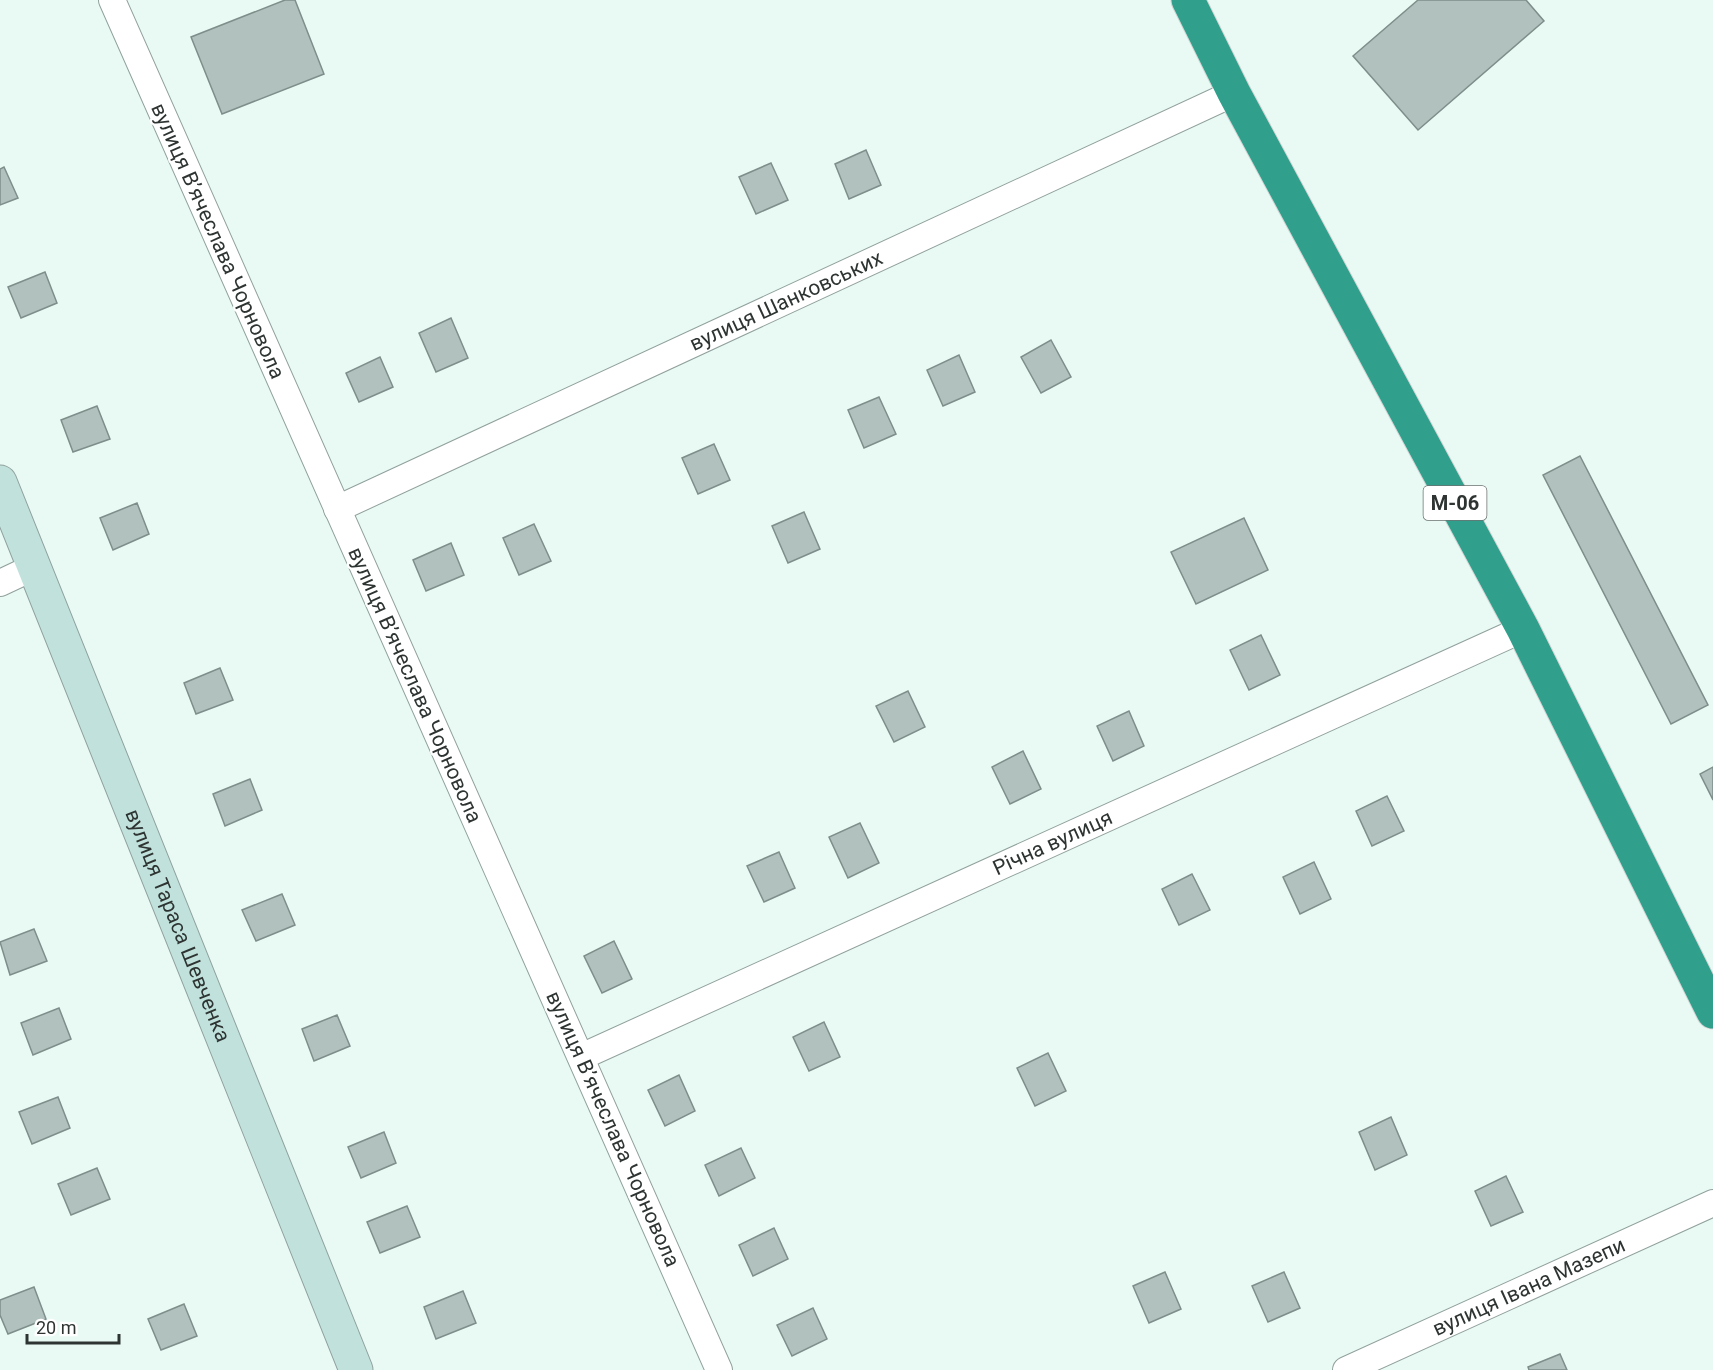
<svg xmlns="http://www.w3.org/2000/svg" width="1713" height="1370" font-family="Roboto,sans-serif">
  <rect width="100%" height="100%" fill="#e9faf5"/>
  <g fill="#b1c1bd" stroke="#7e8e8a" stroke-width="1.5">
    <polygon points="285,0 295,0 324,74 222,114 191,37"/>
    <polygon points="1418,0 1526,0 1544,21 1418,130 1353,56"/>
    <polygon points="866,150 881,185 849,199 835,164"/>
    <polygon points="771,163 788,200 756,214 739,177"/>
    <polygon points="4,167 18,198 0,205 0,169"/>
    <polygon points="45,272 57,303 21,318 8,287"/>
    <polygon points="451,318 468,358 436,372 419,333"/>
    <polygon points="1051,340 1071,377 1041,393 1021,357"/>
    <polygon points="959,355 975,392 943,406 927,370"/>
    <polygon points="380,357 393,387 359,402 346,373"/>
    <polygon points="879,397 896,434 864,448 848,410"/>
    <polygon points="97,406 110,439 73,452 61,420"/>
    <polygon points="714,444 730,480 698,494 682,458"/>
    <polygon points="1580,456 1708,705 1671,724 1543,475"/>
    <polygon points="137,503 149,534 113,550 100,518"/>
    <polygon points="804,512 820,549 788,563 772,526"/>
    <polygon points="1244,518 1268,570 1196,604 1171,552"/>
    <polygon points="534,524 551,561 519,575 503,538"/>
    <polygon points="451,543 464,575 426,591 413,560"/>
    <polygon points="1261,635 1280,675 1249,690 1230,650"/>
    <polygon points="220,668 233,700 196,714 184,683"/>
    <polygon points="908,691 925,727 894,742 876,706"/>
    <polygon points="1129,711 1144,746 1113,761 1097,726"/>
    <polygon points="1023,751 1041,789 1010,804 992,767"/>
    <polygon points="1713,767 1713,800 1700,774"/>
    <polygon points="250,779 262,810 225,826 213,794"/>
    <polygon points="1387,796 1404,831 1372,846 1356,811"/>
    <polygon points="860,823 879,863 848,878 829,837"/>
    <polygon points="779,852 795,888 764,902 747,866"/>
    <polygon points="1314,862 1331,899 1300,914 1283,877"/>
    <polygon points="1192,874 1210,910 1179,925 1162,889"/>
    <polygon points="282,894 295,925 256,941 242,910"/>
    <polygon points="34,929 47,961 10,975 0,942"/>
    <polygon points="614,941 632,979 602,993 584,956"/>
    <polygon points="59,1008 71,1039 33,1055 21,1023"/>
    <polygon points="337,1015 350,1046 314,1061 302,1029"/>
    <polygon points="824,1022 840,1057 809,1071 793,1037"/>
    <polygon points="1048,1053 1066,1091 1035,1106 1017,1068"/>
    <polygon points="679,1075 695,1111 665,1126 648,1090"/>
    <polygon points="58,1097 70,1128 32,1144 19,1112"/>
    <polygon points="1391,1117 1407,1155 1375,1170 1359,1132"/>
    <polygon points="384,1132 396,1163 361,1178 348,1147"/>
    <polygon points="741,1148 755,1178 719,1196 705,1165"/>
    <polygon points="97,1168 110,1199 71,1215 58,1184"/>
    <polygon points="1506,1176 1523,1212 1491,1226 1475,1191"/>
    <polygon points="407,1206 420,1237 380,1253 367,1222"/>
    <polygon points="774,1228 788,1259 753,1276 739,1245"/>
    <polygon points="1165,1272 1181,1309 1149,1323 1133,1286"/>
    <polygon points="1284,1272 1300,1308 1268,1322 1252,1286"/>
    <polygon points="34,1287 46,1319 8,1334 0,1315 0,1300"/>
    <polygon points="463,1291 476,1323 436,1339 424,1307"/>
    <polygon points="184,1304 197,1336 161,1350 148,1319"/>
    <polygon points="813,1308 827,1339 792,1356 777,1325"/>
    <polygon points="1560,1354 1567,1370 1529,1370 1528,1367"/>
  </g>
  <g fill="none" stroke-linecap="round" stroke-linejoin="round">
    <g stroke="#91a19d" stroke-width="28">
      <g id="street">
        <polyline points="112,0 719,1370"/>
        <path id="s1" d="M337,509L1234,93"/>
        <polyline points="0,583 34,567"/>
        <path id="s2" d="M581,1057L1523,629"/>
        <path id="s3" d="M1346,1370L1713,1203"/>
      </g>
    </g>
    <g stroke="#91a19d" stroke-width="35">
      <g id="secondary">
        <path id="s4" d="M0,482L356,1370"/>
      </g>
    </g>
    <g stroke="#d5d6d6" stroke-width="35">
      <polyline id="highway" points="1188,0 1234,93 1523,629 1713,1012"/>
    </g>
    <use href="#street" stroke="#fff" stroke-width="26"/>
    <use href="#secondary" stroke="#c1e2dc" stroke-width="33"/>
    <use href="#highway" stroke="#309f8c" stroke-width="33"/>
  </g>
  <g text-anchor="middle" stroke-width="4.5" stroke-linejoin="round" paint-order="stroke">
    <rect fill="#fff" stroke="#6c7170" stroke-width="1.5" x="1423.5" y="486" width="63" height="34" rx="4.5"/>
    <g font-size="20" font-weight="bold" fill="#2d3432">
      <text x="1455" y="510">М-06</text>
    </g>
    <g font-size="21" fill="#2d3432" stroke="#fff">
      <text transform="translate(218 241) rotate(66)" y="7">вулиця Вʼячеслава Чорновола</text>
      <text dy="7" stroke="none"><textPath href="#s1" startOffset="495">вулиця Шанковських</textPath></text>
      <text transform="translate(415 685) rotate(66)" y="7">вулиця Вʼячеслава Чорновола</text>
      <text dy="7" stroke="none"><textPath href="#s2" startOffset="518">Річна вулиця</textPath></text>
      <text dy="7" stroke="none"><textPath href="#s4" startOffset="478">вулиця Тараса Шевченка</textPath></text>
      <text transform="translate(613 1129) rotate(66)" y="7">вулиця Вʼячеслава Чорновола</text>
      <text dy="7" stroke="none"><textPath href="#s3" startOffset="201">вулиця Івана Мазепи</textPath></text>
    </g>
  </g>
  <path d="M27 1334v9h92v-9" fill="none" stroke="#2d3432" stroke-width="3"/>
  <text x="36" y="1334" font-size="18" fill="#2d3432" stroke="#ffffff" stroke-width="4.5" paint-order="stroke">20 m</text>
</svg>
